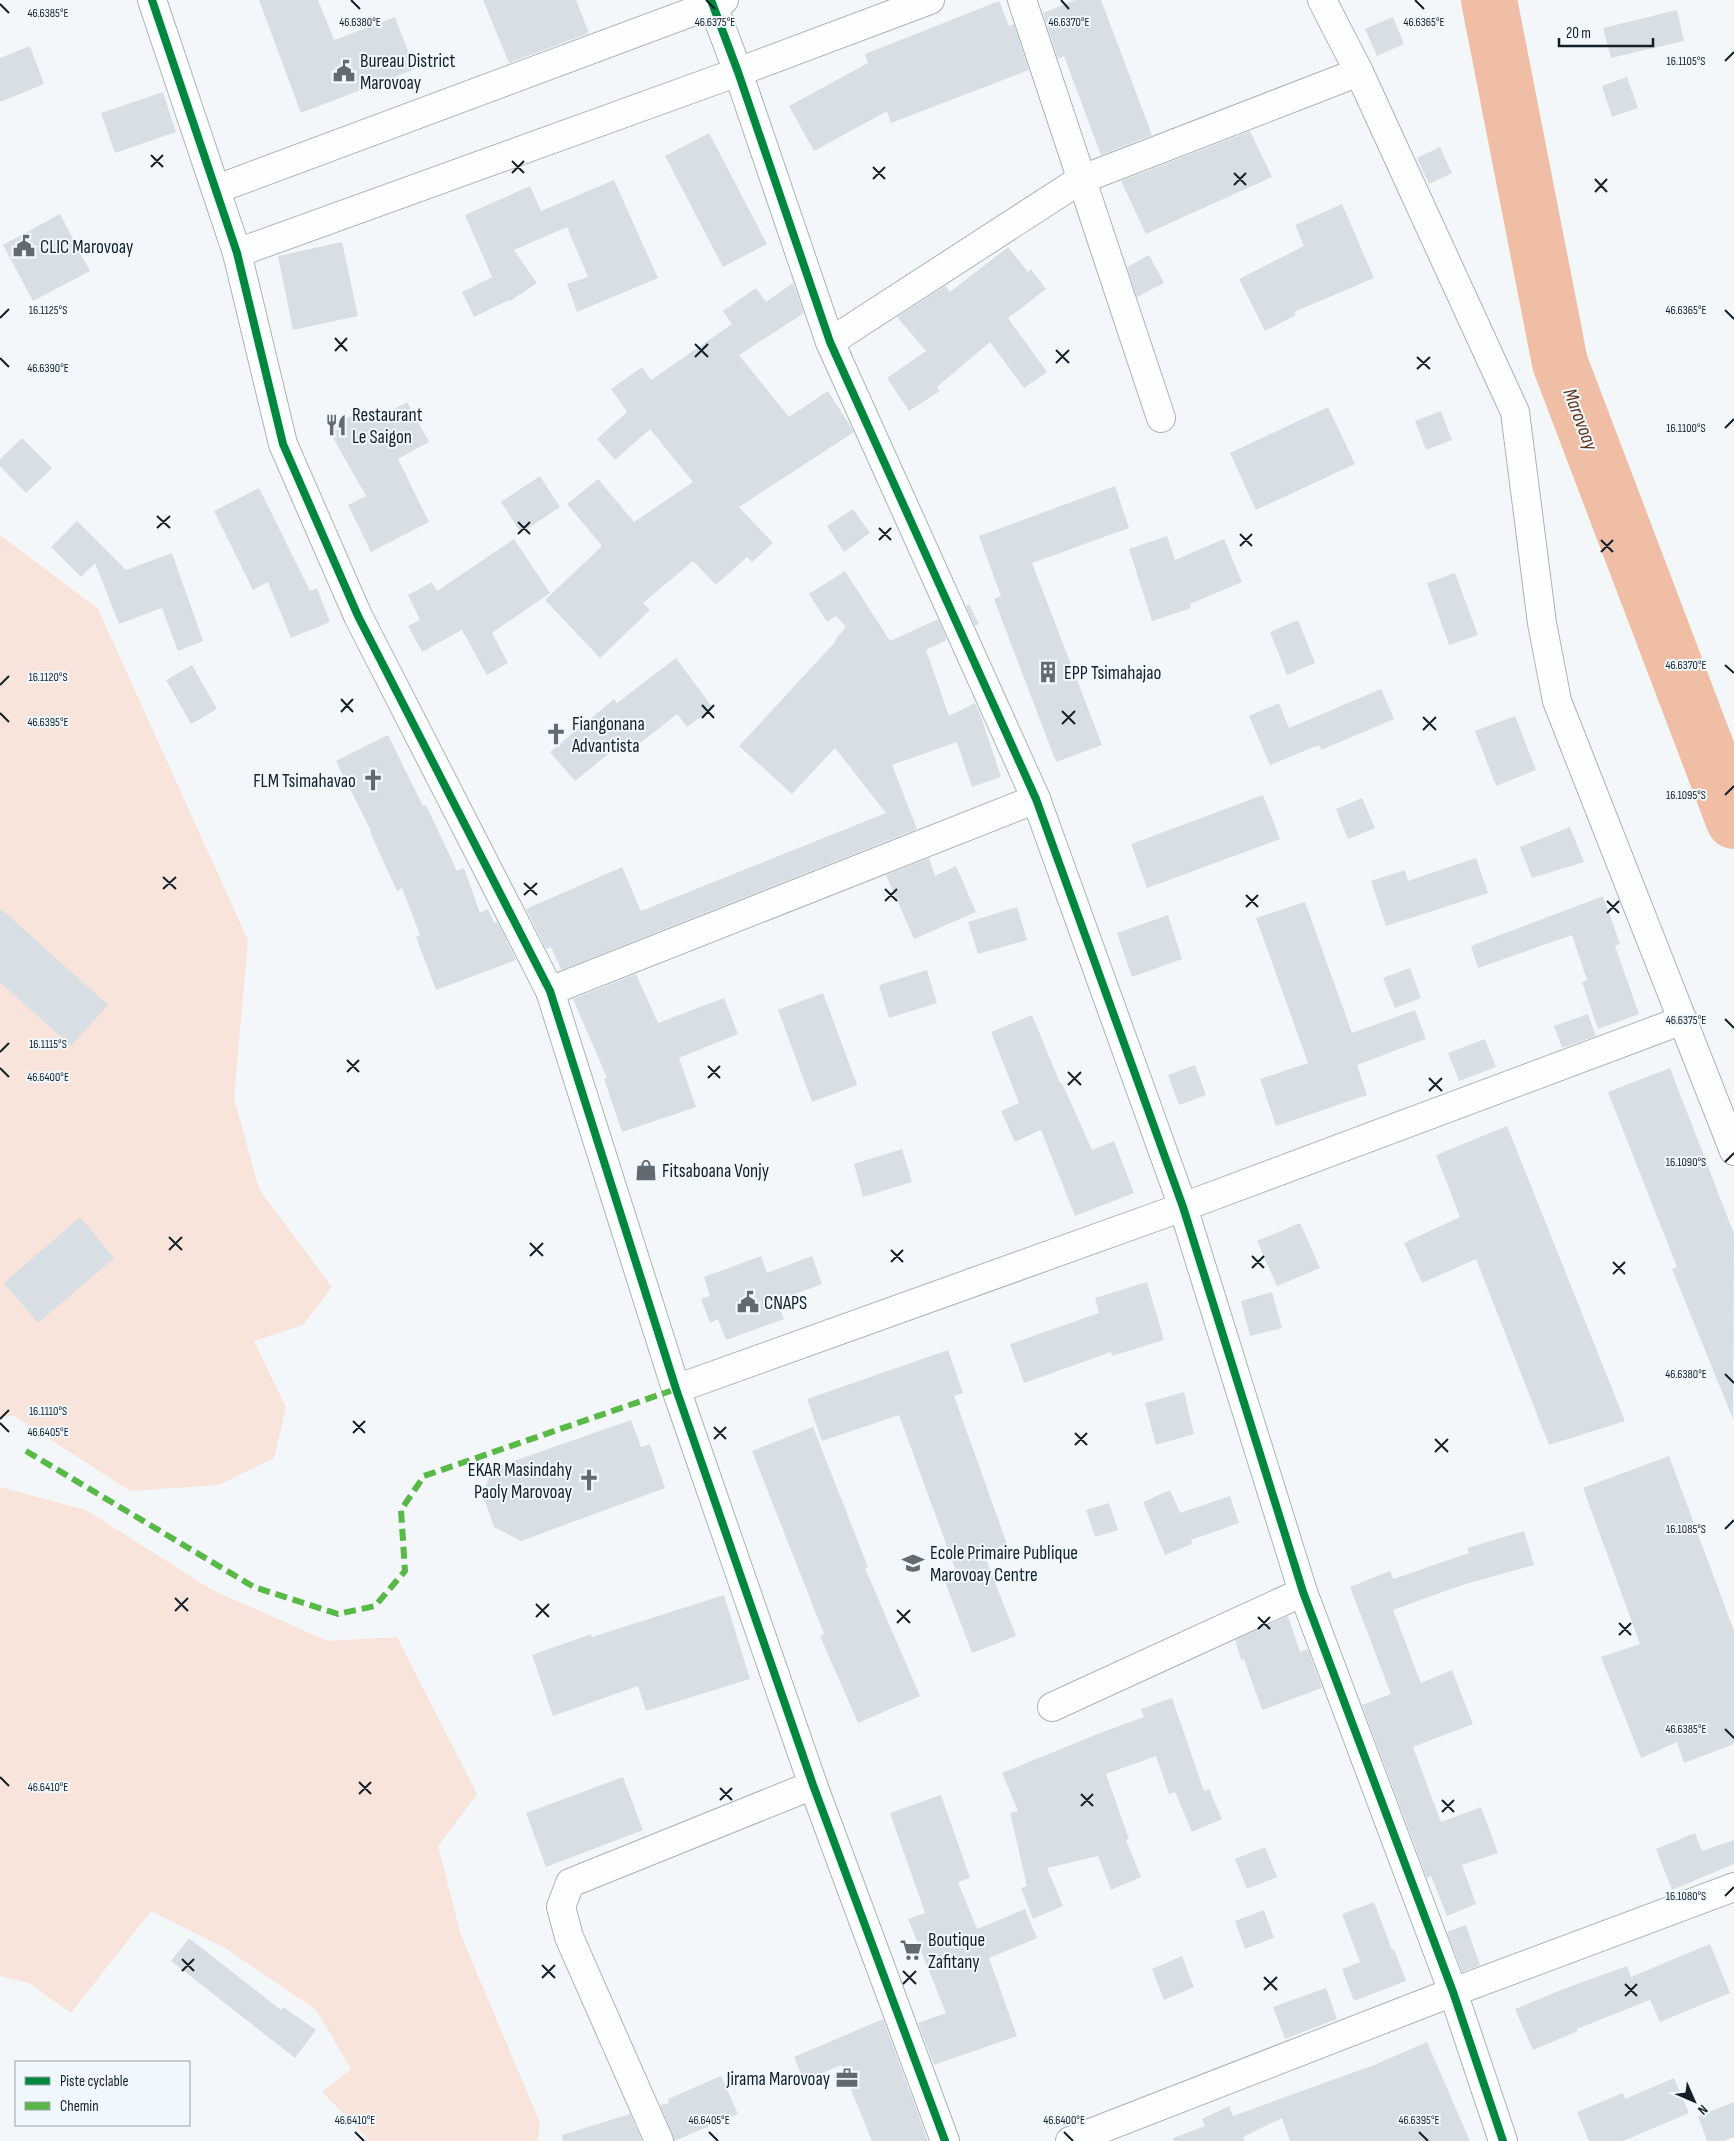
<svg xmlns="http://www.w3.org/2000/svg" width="1734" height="2141" font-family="'Sofia Sans Condensed',sans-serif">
  <rect width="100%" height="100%" fill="#f4f7fa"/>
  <g fill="#f8e4da">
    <polygon points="0,535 98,609 248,940 234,1098 259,1189 332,1287 303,1325 254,1341 286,1407 274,1458 219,1485 130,1491 14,1416 0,1417"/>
    <polygon points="0,1487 86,1510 214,1591 328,1641 397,1637 477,1794 438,1846 461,1935 540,2123 538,2141 370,2141 322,2092 351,2069 316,2010 225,1948 151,1911 71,2013 29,1983 0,1976"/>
  </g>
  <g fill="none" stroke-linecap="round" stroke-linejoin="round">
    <polyline stroke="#efbea4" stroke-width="56" points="1489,0 1560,363 1734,821"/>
  </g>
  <g fill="#d7dfe5">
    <polygon points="259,0 318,0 334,40 395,17 415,69 301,113"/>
    <polygon points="483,0 576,0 589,33 509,63"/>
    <polygon points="1075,0 1101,0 1152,135 1101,155 1064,56 1058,59 1043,13"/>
    <polygon points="999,1 1009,26 1014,24 1029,70 891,123 887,111 814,151 789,106 868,63 865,54"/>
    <polygon points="1677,10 1684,41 1611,58 1603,28"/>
    <polygon points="1393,17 1404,44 1377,56 1365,29"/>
    <polygon points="30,46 44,84 0,102 0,58"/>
    <polygon points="1627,77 1638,108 1612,117 1602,86"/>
    <polygon points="163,92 176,132 115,153 101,113"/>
    <polygon points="1250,131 1272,177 1146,234 1121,181"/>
    <polygon points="709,133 767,244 723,267 665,156"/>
    <polygon points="1440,147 1452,173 1429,184 1417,158"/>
    <polygon points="614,180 658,278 577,312 567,284 588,277 567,227 514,250 537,283 510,301 509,300 474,317 462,292 492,277 465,215 530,186 541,211"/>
    <polygon points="1342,204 1374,278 1294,312 1296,315 1265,331 1239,279 1304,246 1295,225"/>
    <polygon points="60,214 90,271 33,301 3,245"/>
    <polygon points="342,242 358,316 293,330 278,256"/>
    <polygon points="1008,247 1028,272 1031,269 1046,289 1008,318 1047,372 1024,388 990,342 937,387 940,391 909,411 887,378 926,351 897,317 945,286 950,292"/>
    <polygon points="1149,255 1164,283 1137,297 1127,267"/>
    <polygon points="793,283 804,313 739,355 789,417 828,391 854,432 739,507 773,543 752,562 747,557 716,585 693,561 643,603 650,610 600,658 545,600 602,546 567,504 598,479 634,522 693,482 650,429 615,460 597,439 627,412 611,389 642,367 651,380 732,324 723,311 756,288 766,302"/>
    <polygon points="407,402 429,442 398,459 429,522 371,552 348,505 366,496 328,429 365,408 372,421"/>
    <polygon points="1328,407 1355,464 1256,510 1230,453"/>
    <polygon points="1441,411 1452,440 1426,450 1415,421"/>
    <polygon points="22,438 52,468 26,493 0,466 0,459"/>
    <polygon points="540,476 560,507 521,533 501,502"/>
    <polygon points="1115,486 1129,528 1032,563 1102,745 1056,762 994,599 1001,596 979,536"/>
    <polygon points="259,488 310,591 317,588 330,622 291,638 268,582 253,590 214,511"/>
    <polygon points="853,509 870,533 844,552 827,526"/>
    <polygon points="77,521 126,570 172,553 203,641 178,651 162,608 119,624 95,563 81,577 51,547"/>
    <polygon points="1167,536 1175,560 1224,539 1242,582 1190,604 1191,608 1152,621 1129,549"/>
    <polygon points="514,539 550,593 492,633 508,663 487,675 462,630 422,652 408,626 420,620 408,595 432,582 437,591"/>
    <polygon points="845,571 890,641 938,619 947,640 926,650 949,716 975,703 981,716 1001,777 972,787 957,742 892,765 917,829 561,970 551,947 546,949 526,909 622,867 641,911 886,813 835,748 792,794 739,746 836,641 835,640 846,627 836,616 827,622 809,594"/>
    <polygon points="1455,573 1478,635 1449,645 1427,583"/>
    <polygon points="969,604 979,624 975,626 966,606"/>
    <polygon points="1298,620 1315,663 1287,675 1270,632"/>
    <polygon points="676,658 713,708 687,727 677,714 629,752 622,743 575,781 550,752 614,699 617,703"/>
    <polygon points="192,665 217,709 191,724 166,680"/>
    <polygon points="1381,689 1394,719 1321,750 1319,745 1270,765 1249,716 1279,703 1289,728"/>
    <polygon points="1515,716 1536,770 1496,786 1475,731"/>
    <polygon points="388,735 423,806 426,805 457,871 464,868 480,913 488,909 494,923 497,921 516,960 436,990 416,937 420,935 402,888 397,891 370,832 371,831 336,761"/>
    <polygon points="1263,795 1280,839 1147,888 1131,844"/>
    <polygon points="1362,798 1375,828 1348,839 1336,809"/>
    <polygon points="1570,827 1584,862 1532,878 1520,847"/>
    <polygon points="929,858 935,876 956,866 976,912 914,939 886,875"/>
    <polygon points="1476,858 1488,893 1386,926 1371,881 1405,870 1408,881"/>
    <polygon points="1603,896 1620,944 1615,946 1639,1014 1598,1029 1582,982 1587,980 1572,935 1478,968 1471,946"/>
    <polygon points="1305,902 1352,1033 1415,1010 1426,1039 1357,1065 1367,1095 1276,1126 1260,1079 1308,1063 1256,918"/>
    <polygon points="1017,907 1027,940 978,954 968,922"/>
    <polygon points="0,908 108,1005 71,1046 0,982"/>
    <polygon points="1168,915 1182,959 1132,977 1117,933"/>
    <polygon points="1410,968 1421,998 1395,1008 1383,978"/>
    <polygon points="927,970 937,1003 889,1018 879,985"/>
    <polygon points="636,974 658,1023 724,998 738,1034 679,1058 696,1107 622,1132 604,1079 607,1078 573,999"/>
    <polygon points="823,993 857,1085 812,1102 778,1010"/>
    <polygon points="1588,1014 1596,1036 1562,1048 1554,1026"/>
    <polygon points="1032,1015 1060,1083 1062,1083 1092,1150 1114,1141 1134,1193 1075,1216 1041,1130 1015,1142 1001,1111 1019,1103 991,1032"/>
    <polygon points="1485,1039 1496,1067 1459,1081 1448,1053"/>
    <polygon points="1195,1065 1206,1095 1179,1105 1168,1075"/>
    <polygon points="1670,1068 1734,1234 1733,1419 1672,1269 1677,1267 1608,1092"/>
    <polygon points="1507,1126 1625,1421 1549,1445 1476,1259 1422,1283 1404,1243 1460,1217 1436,1155"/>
    <polygon points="902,1149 912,1182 863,1197 854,1164"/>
    <polygon points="80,1217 114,1258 38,1323 4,1283"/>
    <polygon points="1300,1223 1320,1268 1277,1286 1257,1241"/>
    <polygon points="761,1256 767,1273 812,1256 822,1284 777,1301 784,1319 726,1340 718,1319 710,1323 701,1299 710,1296 704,1277"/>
    <polygon points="1147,1282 1164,1340 1112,1356 1111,1352 1024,1383 1010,1344 1099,1313 1095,1298"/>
    <polygon points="1272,1292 1282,1328 1250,1336 1241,1301"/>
    <polygon points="948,1350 963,1393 954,1396 1007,1544 983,1552 1016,1636 972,1653 944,1579 957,1574 899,1415 822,1441 807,1399"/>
    <polygon points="1184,1392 1194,1434 1156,1445 1145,1403"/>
    <polygon points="631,1420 641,1447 650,1444 665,1488 521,1541 494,1527 482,1492 494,1468"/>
    <polygon points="813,1427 868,1567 865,1568 920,1696 858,1723 820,1636 824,1634 752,1451"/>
    <polygon points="1669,1456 1734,1631 1734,1744 1684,1763 1677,1742 1641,1758 1601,1657 1640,1644 1583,1488"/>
    <polygon points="1170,1490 1180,1513 1230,1496 1239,1523 1191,1540 1192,1544 1165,1555 1143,1502"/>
    <polygon points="1109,1503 1118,1530 1095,1537 1086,1510"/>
    <polygon points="1524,1531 1534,1565 1462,1585 1393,1610 1421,1683 1452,1670 1473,1724 1413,1747 1441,1822 1481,1807 1498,1853 1462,1865 1476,1904 1447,1916 1431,1876 1427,1878 1362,1705 1391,1694 1350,1587 1390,1571 1393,1579 1469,1553 1467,1548"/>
    <polygon points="724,1595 750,1679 646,1711 638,1686 553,1716 532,1655 591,1634 592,1637"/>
    <polygon points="1288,1616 1300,1652 1308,1649 1322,1688 1262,1710 1244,1659 1241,1660 1235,1640"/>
    <polygon points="1172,1698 1204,1791 1209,1789 1222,1819 1192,1832 1175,1792 1169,1794 1156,1756 1106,1774 1129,1839 1126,1840 1141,1877 1111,1890 1098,1856 1047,1868 1063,1906 1033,1919 1021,1888 1027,1886 1010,1813 1018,1811 1002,1773 1100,1733 1144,1717 1141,1709"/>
    <polygon points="623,1777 643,1830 546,1867 526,1813"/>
    <polygon points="941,1795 970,1878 958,1882 977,1929 1025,1909 1037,1938 989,1958 1017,2036 934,2065 918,2023 946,2013 908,1919 925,1913 890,1813"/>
    <polygon points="1695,1833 1702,1851 1734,1840 1734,1864 1672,1890 1656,1849"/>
    <polygon points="1265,1847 1277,1877 1247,1889 1235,1859"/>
    <polygon points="1374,1902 1392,1950 1394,1949 1406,1981 1354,2001 1342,1969 1360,1962 1342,1914"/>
    <polygon points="1264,1910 1274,1938 1245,1949 1235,1921"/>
    <polygon points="1466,1925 1480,1965 1462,1972 1447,1932"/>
    <polygon points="189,1938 281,2010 283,2007 316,2030 295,2058 171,1961"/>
    <polygon points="1710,1944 1730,1993 1660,2022 1650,2000 1577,2029 1578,2031 1533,2050 1515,2009 1561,1990 1627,1966 1631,1977"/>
    <polygon points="1182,1956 1194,1987 1164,2000 1152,1969"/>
    <polygon points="1326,1988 1337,2019 1285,2039 1273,2007"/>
    <polygon points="883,2019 928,2141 872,2141 841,2065 804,2081 794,2057"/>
    <polygon points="1427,2042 1470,2141 1290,2141 1282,2118 1243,2137 1245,2141 1173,2141 1173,2138 1205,2126 1202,2119 1229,2106 1233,2116 1374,2065"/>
    <polygon points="721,2076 738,2114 674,2141 660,2105 669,2103 668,2099"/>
    <polygon points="1674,2078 1689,2113 1623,2141 1589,2141 1577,2112 1623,2093 1625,2099"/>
    <polygon points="1734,2102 1734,2137 1723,2141 1707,2141 1698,2116"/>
    <polygon points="630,2114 642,2141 563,2141 562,2135"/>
  </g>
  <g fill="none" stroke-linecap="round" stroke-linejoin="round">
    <g stroke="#abb3b8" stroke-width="30">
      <g id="minor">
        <polyline points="152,0 237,253 283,444 358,616 550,991 676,1389 813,1785 945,2141"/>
        <polyline points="711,0 738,72 830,342 1036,799 1183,1207 1303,1592 1453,1992 1503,2141"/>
        <polyline points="1022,0 1161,418"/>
        <polyline points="1322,0 1359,72 1515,412 1542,623 1557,701 1734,1151"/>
        <polyline points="217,189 724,0"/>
        <polyline points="237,253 738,72 930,0"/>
        <polyline points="830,342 1080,180 1359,72"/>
        <polyline points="550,991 1036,799"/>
        <polyline points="676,1389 1183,1207 1683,1020"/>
        <polyline points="1052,1707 1303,1592"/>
        <polyline points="659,2141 569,1937 561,1907 570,1883 813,1785"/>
        <polyline points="1070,2141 1453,1992 1734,1887"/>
      </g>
    </g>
    <use href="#minor" stroke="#fdfefe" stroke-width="28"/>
    <polyline stroke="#58b947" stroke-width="6" stroke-dasharray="12 6" stroke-linecap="butt" points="26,1451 254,1587 338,1614 375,1606 405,1571 401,1510 424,1476 676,1389"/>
    <g stroke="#f1f8fd" stroke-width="11">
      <g id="cycleway">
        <polyline points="152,0 237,253 283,444 358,616 550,991 676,1389 813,1785 945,2141"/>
        <polyline points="711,0 738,72 830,342 1036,799 1183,1207 1303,1592 1453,1992 1503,2141"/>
      </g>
    </g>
    <use href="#cycleway" stroke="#00873e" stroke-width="8"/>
  </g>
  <path fill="none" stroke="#132029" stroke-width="2" d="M351,0L360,9M706,0L715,9M1061,0L1069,9M1415,0L1424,9M0,4L9,13M1725,61L1734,52M151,155L163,167M512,161L524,173M151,167L163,155M873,167L885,179M512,173L524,161M1234,173L1246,185M873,179L885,167M1595,179L1607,192M1234,185L1246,173M1595,192L1607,179M1725,310L1734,319M0,318L9,309M335,338L347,351M695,344L708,357M1056,350L1069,363M335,351L347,338M695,357L708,344M1417,357L1430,369M0,358L9,367M1056,363L1069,350M1417,369L1430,357M1725,428L1734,419M157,516L170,528M518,522L530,534M157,528L170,516M879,528L891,540M518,534L530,522M1240,534L1252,546M879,540L891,528M1601,540L1613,552M1240,546L1252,534M1601,552L1613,540M1725,665L1734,673M0,685L9,676M341,699L353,712M702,705L714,718M1062,711L1075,724M341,712L353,699M0,713L9,722M1423,717L1436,730M702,718L714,705M1062,724L1075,711M1423,730L1436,717M1725,795L1734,786M163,877L176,889M524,883L537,895M163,889L176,877M885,889L897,901M524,895L537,883M1246,895L1258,907M885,901L897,889M1607,901L1619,913M1246,907L1258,895M1607,913L1619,901M1725,1019L1734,1028M0,1052L9,1043M347,1060L359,1072M708,1066L720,1078M0,1068L9,1077M347,1072L359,1060M1068,1072L1081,1085M708,1078L720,1066M1429,1078L1442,1091M1068,1085L1081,1072M1429,1091L1442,1078M1725,1162L1734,1153M169,1237L182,1250M530,1243L543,1256M169,1250L182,1237M891,1250L903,1262M530,1256L543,1243M1252,1256L1264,1268M891,1262L903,1250M1613,1262L1625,1274M1252,1268L1264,1256M1613,1274L1625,1262M1725,1374L1734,1383M0,1419L9,1410M353,1421L365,1433M0,1423L9,1432M714,1427L726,1439M353,1433L365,1421M1075,1433L1087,1445M714,1439L726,1427M1435,1439L1448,1452M1075,1445L1087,1433M1435,1452L1448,1439M1725,1529L1734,1520M175,1598L188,1611M536,1604L549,1617M897,1610L910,1623M175,1611L188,1598M536,1617L549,1604M1258,1617L1270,1629M897,1623L910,1610M1619,1623L1631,1635M1258,1629L1270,1617M1619,1635L1631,1623M1725,1729L1734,1738M0,1777L9,1786M359,1782L371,1794M720,1788L732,1800M359,1794L371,1782M1081,1794L1093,1806M720,1800L732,1788M1442,1800L1454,1812M1081,1806L1093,1794M1442,1812L1454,1800M1725,1896L1734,1887M182,1959L194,1971M542,1965L555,1978M182,1971L194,1959M903,1971L916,1984M1264,1977L1277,1990M542,1978L555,1965M903,1984L916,1971M1625,1984L1637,1996M1264,1990L1277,1977M1625,1996L1637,1984M355,2132L364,2141M709,2132L718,2141M1064,2132L1073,2141M1419,2132L1428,2141"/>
  <defs>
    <g id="civic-bare" transform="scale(1.725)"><path d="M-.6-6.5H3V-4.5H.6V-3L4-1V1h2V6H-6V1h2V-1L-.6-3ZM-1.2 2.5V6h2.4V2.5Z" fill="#626b72" stroke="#f1f8fd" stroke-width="2.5" paint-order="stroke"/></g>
    <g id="restaurant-bare" transform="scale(1.725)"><path d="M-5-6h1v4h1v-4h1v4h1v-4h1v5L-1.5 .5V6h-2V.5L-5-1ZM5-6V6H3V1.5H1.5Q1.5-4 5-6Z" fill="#626b72" stroke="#f1f8fd" stroke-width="2.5" paint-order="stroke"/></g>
    <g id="building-bare" transform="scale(1.725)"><path d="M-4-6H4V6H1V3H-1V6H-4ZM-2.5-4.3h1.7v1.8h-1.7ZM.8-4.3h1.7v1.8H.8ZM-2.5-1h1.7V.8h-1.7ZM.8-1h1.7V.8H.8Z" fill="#626b72" stroke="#f1f8fd" stroke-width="2.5" paint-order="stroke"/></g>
    <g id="church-bare" transform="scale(1.725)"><path d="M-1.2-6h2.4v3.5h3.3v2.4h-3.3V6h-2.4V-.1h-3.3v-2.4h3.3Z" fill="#626b72" stroke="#f1f8fd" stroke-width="2.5" paint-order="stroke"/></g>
    <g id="shop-bare" transform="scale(1.725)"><path d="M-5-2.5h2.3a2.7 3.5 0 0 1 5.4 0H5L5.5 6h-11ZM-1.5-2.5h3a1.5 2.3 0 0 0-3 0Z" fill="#626b72" stroke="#f1f8fd" stroke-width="2.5" paint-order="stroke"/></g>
    <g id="school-bare" transform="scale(1.725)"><path d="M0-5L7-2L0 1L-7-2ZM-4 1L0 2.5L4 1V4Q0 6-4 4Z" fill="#626b72" stroke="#f1f8fd" stroke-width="2.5" paint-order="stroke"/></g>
    <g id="supermarket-bare" transform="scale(1.725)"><path d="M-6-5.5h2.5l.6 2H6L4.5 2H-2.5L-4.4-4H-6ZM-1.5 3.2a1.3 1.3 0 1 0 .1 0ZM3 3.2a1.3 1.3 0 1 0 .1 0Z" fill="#626b72" stroke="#f1f8fd" stroke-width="2.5" paint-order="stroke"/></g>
    <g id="office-bare" transform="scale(1.725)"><path d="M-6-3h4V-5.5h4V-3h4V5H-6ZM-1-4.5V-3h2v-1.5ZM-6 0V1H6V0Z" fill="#626b72" stroke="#f1f8fd" stroke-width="2.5" paint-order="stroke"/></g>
  </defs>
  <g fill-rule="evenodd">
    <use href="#civic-bare" x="344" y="71"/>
    <use href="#civic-bare" x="24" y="246"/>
    <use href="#restaurant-bare" x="336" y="425"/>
    <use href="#building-bare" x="1048" y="672"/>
    <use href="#church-bare" x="556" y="734"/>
    <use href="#church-bare" x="373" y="780"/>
    <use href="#shop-bare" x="646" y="1170"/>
    <use href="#civic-bare" x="748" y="1302"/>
    <use href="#church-bare" x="589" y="1480"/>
    <use href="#school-bare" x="913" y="1563"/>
    <use href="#supermarket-bare" x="911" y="1950"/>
    <use href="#office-bare" x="847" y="2078"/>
  </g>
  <g text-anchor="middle" stroke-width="4" stroke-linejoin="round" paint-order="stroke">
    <g font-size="19" fill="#132029" stroke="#f1f8fd" text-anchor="start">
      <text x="360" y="67">Bureau District<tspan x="360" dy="22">Marovoay</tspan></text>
      <text x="40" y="253">CLIC Marovoay</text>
      <text x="352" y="421">Restaurant<tspan x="352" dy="22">Le Saigon</tspan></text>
      <text x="1064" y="679">EPP Tsimahajao</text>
      <text x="572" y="730">Fiangonana<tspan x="572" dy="22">Advantista</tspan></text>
      <text x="356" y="787" text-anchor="end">FLM Tsimahavao</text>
      <text x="662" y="1177">Fitsaboana Vonjy</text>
      <text x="764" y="1309">CNAPS</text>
      <text x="572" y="1476" text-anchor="end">EKAR Masindahy<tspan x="572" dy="22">Paoly Marovoay</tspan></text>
      <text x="930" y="1559">Ecole Primaire Publique<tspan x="930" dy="22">Marovoay Centre</tspan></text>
      <text x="928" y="1946">Boutique<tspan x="928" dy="22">Zafitany</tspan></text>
      <text x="830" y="2085" text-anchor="end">Jirama Marovoay</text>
    </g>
    <g font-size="20" font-style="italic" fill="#603217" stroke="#f1f8fd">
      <text transform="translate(1581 419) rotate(69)" y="7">Marovoay</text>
    </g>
  </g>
  <g font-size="12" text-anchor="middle" fill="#132029" stroke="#f1f8fd" stroke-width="4" stroke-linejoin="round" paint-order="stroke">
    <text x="48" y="17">46.6385°E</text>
    <text x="360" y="26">46.6380°E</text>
    <text x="715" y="26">46.6375°E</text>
    <text x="1069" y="26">46.6370°E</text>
    <text x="1424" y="26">46.6365°E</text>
    <text x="1686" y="65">16.1105°S</text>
    <text x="48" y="314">16.1125°S</text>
    <text x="1686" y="314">46.6365°E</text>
    <text x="48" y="372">46.6390°E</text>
    <text x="1686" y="432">16.1100°S</text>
    <text x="1686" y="669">46.6370°E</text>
    <text x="48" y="681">16.1120°S</text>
    <text x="48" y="726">46.6395°E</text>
    <text x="1686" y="799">16.1095°S</text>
    <text x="1686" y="1024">46.6375°E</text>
    <text x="48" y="1048">16.1115°S</text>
    <text x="48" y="1081">46.6400°E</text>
    <text x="1686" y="1166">16.1090°S</text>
    <text x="1686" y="1378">46.6380°E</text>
    <text x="48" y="1415">16.1110°S</text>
    <text x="48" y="1436">46.6405°E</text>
    <text x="1686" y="1533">16.1085°S</text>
    <text x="1686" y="1733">46.6385°E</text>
    <text x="48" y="1791">46.6410°E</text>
    <text x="1686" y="1900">16.1080°S</text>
    <text x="355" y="2124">46.6410°E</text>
    <text x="709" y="2124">46.6405°E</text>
    <text x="1064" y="2124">46.6400°E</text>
    <text x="1419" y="2124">46.6395°E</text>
  </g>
  <rect x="15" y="2061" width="175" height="65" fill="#f1f8fd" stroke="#98a2a8"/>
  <rect x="25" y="2077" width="25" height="8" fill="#00873e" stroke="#98a2a8"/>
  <text x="60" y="2086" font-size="15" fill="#132029">Piste cyclable</text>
  <rect x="25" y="2102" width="25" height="8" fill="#58b947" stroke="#98a2a8"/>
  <text x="60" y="2111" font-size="15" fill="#132029">Chemin</text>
  <g transform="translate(1694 2101) rotate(135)" stroke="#f1f8fd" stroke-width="4" paint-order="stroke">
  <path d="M0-4L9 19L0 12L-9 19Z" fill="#132029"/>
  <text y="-8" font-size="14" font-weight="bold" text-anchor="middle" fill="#132029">N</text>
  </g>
  <path d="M1559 38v8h94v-8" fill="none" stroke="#132029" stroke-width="2.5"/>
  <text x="1566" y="38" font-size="15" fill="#132029" stroke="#f1f8fd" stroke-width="4" paint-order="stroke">20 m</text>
</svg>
